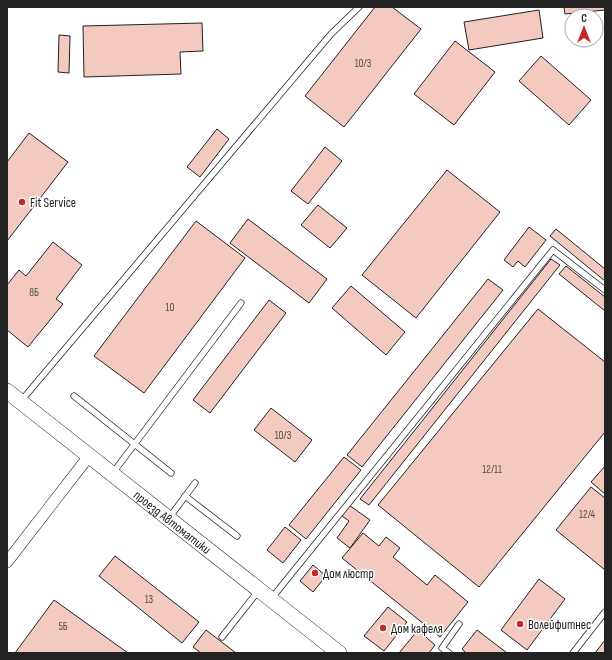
<svg xmlns="http://www.w3.org/2000/svg" width="612" height="660" font-family="'Sofia Sans Condensed',sans-serif">
  <rect width="100%" height="100%" fill="#fff"/>
  <g fill="#f3c9c0" stroke="#222">
    <polygon points="375,7 392,7 421,29 344,127 305,96"/>
    <polygon points="564,7 605,7 605,10 565,14"/>
    <polygon points="539,10 543,38 469,50 464,22"/>
    <polygon points="202,23 203,51 180,52 181,74 84,77 83,26"/>
    <polygon points="59,35 70,36 69,73 58,72"/>
    <polygon points="455,41 495,72 454,125 414,94"/>
    <polygon points="541,56 591,100 569,125 519,81"/>
    <polygon points="217,129 229,139 200,177 187,167"/>
    <polygon points="29,133 68,162 7,241 7,162"/>
    <polygon points="325,147 342,161 308,204 291,191"/>
    <polygon points="447,170 500,212 416,318 362,275"/>
    <polygon points="318,205 347,228 330,248 301,225"/>
    <polygon points="248,219 327,279 309,303 230,243"/>
    <polygon points="196,221 245,258 144,393 94,356"/>
    <polygon points="529,227 546,240 525,267 518,261 513,267 504,260"/>
    <polygon points="556,229 605,269 605,281 550,236"/>
    <polygon points="53,242 82,265 56,299 63,304 28,347 7,330 7,285 19,270 26,276"/>
    <polygon points="551,259 560,265 369,505 360,499"/>
    <polygon points="566,266 605,297 605,311 559,274"/>
    <polygon points="488,279 503,290 362,467 347,455"/>
    <polygon points="351,286 405,332 386,355 332,308"/>
    <polygon points="269,300 286,313 210,413 193,400"/>
    <polygon points="538,309 605,362 605,432 479,587 378,505"/>
    <polygon points="271,408 312,440 295,462 254,430"/>
    <polygon points="344,457 361,470 306,539 289,525"/>
    <polygon points="605,466 605,494 591,482"/>
    <polygon points="591,487 605,498 605,570 556,530"/>
    <polygon points="349,505 370,520 350,548 337,538 349,521 342,516"/>
    <polygon points="285,527 301,540 283,563 267,550"/>
    <polygon points="363,533 379,546 386,537 400,548 393,557 427,585 435,575 468,602 440,637 342,558"/>
    <polygon points="115,556 199,622 182,643 99,576"/>
    <polygon points="313,565 326,576 313,592 300,581"/>
    <polygon points="539,579 565,599 527,650 501,630"/>
    <polygon points="54,600 128,653 15,653"/>
    <polygon points="388,607 407,622 384,651 364,636"/>
    <polygon points="206,630 236,653 201,653 193,647"/>
    <polygon points="418,630 435,645 429,653 399,653"/>
    <polygon points="477,630 507,653 466,653 462,649"/>
    <polygon points="605,640 605,653 595,653"/>
  </g>
  <g fill="none" stroke-linecap="round" stroke-linejoin="round">
    <g stroke="#222" stroke-width="7">
      <g id="lane">
        <polyline points="74,396 171,473"/>
        <polyline points="21,401 331,34 359,7"/>
        <polyline points="112,474 241,303"/>
        <polyline points="185,496 237,536"/>
        <polyline points="169,518 195,483"/>
        <polyline points="271,599 553,250 605,290"/>
        <polyline points="222,637 259,590"/>
        <polyline points="449,653 442,648 459,624"/>
        <polyline points="573,653 605,612"/>
      </g>
    </g>
    <g stroke="#222" stroke-width="12">
      <polyline id="street" points="7,562 89,456"/>
    </g>
    <g stroke="#222" stroke-width="16">
      <g id="secondary">
        <path id="s1" d="M7,391L339,653"/>
      </g>
    </g>
    <use href="#lane" stroke="#fff" stroke-width="5.5"/>
    <use href="#street" stroke="#fff" stroke-width="11"/>
    <use href="#secondary" stroke="#fff" stroke-width="15"/>
  </g>
  <g fill="#c62828" stroke="#fff" stroke-width="1.5">
    <circle cx="22" cy="202" r="4"/>
    <circle cx="315" cy="573" r="4"/>
    <circle cx="520" cy="624" r="4"/>
    <circle cx="383" cy="628" r="4"/>
  </g>
  <g text-anchor="middle" stroke-width="3" stroke-linejoin="round" paint-order="stroke">
    <g font-size="11" fill="#564c4a">
      <text x="363" y="67">10/3</text>
      <text x="34" y="296">8Б</text>
      <text x="170" y="311">10</text>
      <text x="283" y="439">10/3</text>
      <text x="492" y="473">12/11</text>
      <text x="587" y="518">12/4</text>
      <text x="149" y="603">13</text>
      <text x="63" y="630">5Б</text>
    </g>
    <g font-size="13" fill="#222" stroke="#fff" text-anchor="start">
      <text x="30" y="207">Fit Service</text>
      <text x="323" y="578">Дом люстр</text>
      <text x="528" y="629">Волейфитнес</text>
      <text x="391" y="633">Дом кафеля</text>
    </g>
    <g font-size="13" fill="#222" stroke="#fff">
      <text dy="5" stroke="none"><textPath href="#s1" startOffset="211">проезд Автоматики</textPath></text>
    </g>
  </g>
  <rect width="612" height="660" fill="none" stroke="#222222" stroke-width="16"/>
  <g transform="translate(584 28)"><circle r="19" fill="#ffffff" stroke="#a7a7a7"/>
  <path d="M0-3L7 15L0 10L-7 15Z" fill="#c62828"/>
  <text y="-6" font-size="11" font-weight="bold" text-anchor="middle" fill="#222222">С</text>
  </g>
</svg>
